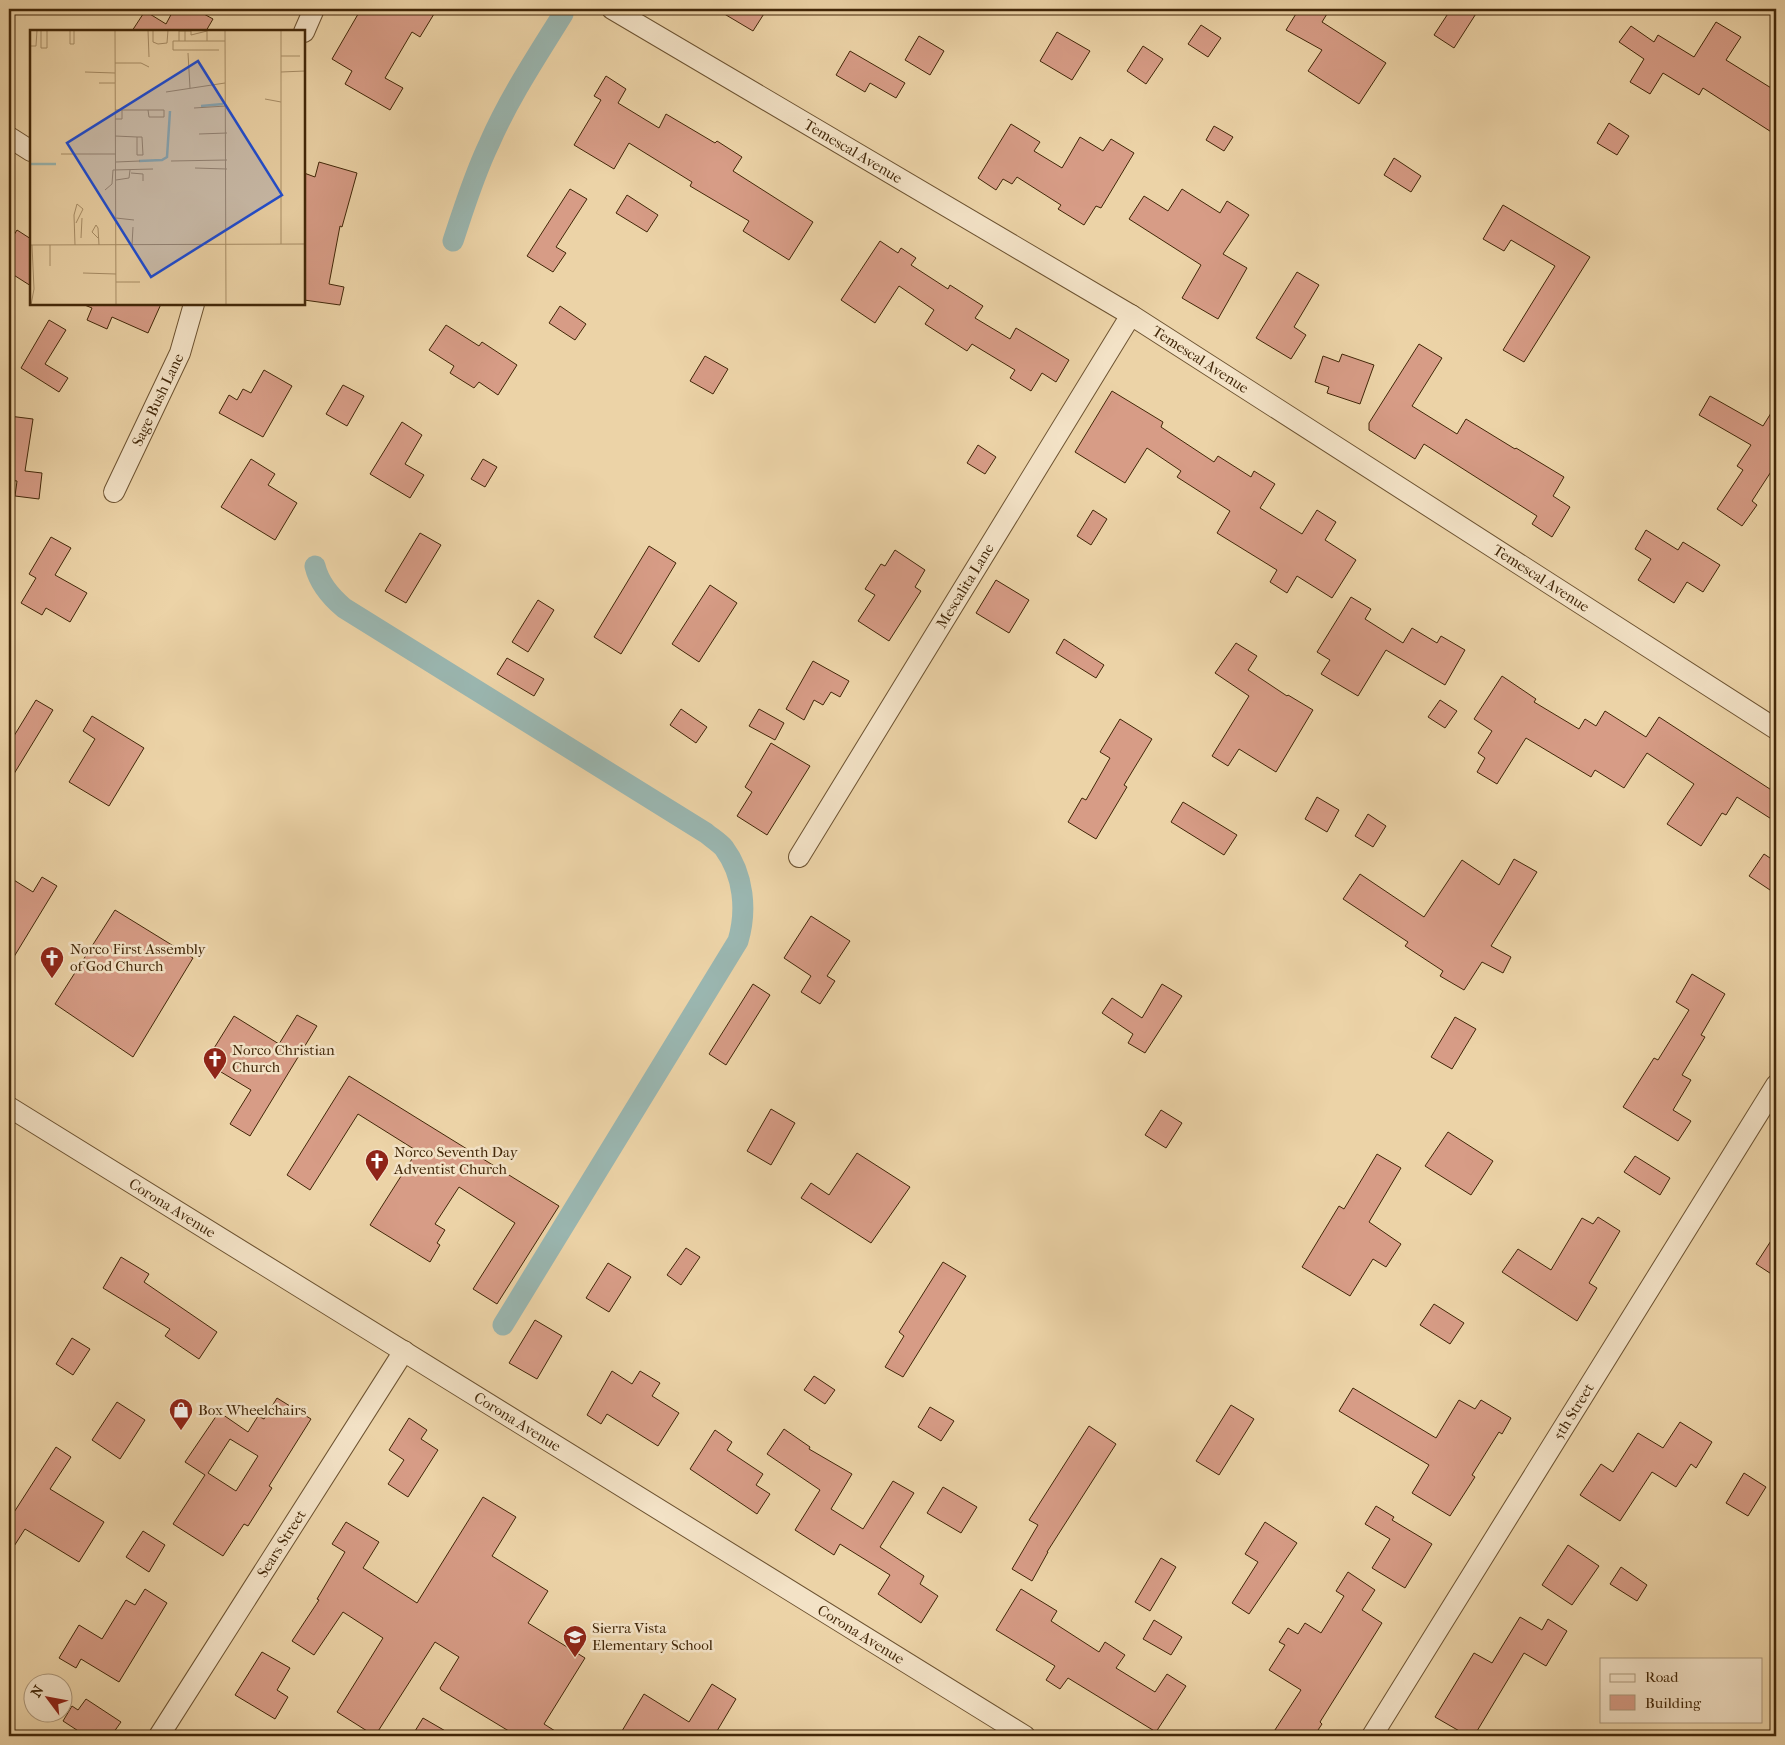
<svg xmlns="http://www.w3.org/2000/svg" width="1785" height="1745" font-family="'IM FELL French Canon',serif">
  <rect width="100%" height="100%" fill="#ecd3a7"/>
  <filter id="stains"><feTurbulence type="fractalNoise" baseFrequency=".004" numOctaves="4"/><feColorMatrix values="0 0 0 0 .2 0 0 0 0 .09 0 0 0 0 .02 0 0 0 .5 -.17"/></filter>
  <radialGradient id="worn" r=".72"><stop offset=".6" stop-color="#630" stop-opacity="0"/><stop offset="1" stop-color="#630" stop-opacity=".3"/></radialGradient>
  <g fill="none" stroke-linecap="round" stroke-linejoin="round">
    <g stroke="#9ab6b0" stroke-width="21">
      <path d="M453,241C464,208 474,175 489,144C509,98 537,56 563,14"/>
      <path d="M315,566C319,583 331,597 344,608L706,833C712,838 720,843 724,848C744,875 747,911 738,941L503,1325"/>
    </g>
  </g>
  <g fill="#d79c86" stroke="#422708" fill-rule="evenodd">
    <polygon points="174,9 195,9 213,19 206,31 132,31 145,11 166,24"/>
    <polygon points="361,9 437,9 420,37 412,32 385,78 403,88 390,110 345,84 352,71 332,59"/>
    <polygon points="716,9 767,9 753,31"/>
    <polygon points="1299,9 1330,9 1322,22 1386,63 1359,104 1308,71 1322,50 1286,30"/>
    <polygon points="1451,9 1479,9 1454,48 1434,35"/>
    <polygon points="1716,22 1741,37 1726,60 1776,91 1776,135 1703,88 1699,95 1663,73 1650,94 1630,82 1644,59 1619,42 1631,26 1654,42 1658,35 1694,57"/>
    <polygon points="1201,25 1221,38 1208,57 1188,44"/>
    <polygon points="1057,32 1090,51 1072,80 1040,61"/>
    <polygon points="919,36 944,51 930,75 905,60"/>
    <polygon points="1143,46 1163,59 1146,84 1127,71"/>
    <polygon points="850,51 905,83 896,98 870,83 865,92 836,75"/>
    <polygon points="606,76 626,89 618,103 659,128 666,114 715,143 717,141 742,157 733,171 813,222 789,260 743,231 749,221 690,186 692,182 629,143 614,169 574,145 601,100 594,96"/>
    <polygon points="1609,123 1629,136 1617,155 1597,143"/>
    <polygon points="1011,124 1040,142 1034,151 1062,168 1080,137 1103,151 1111,139 1134,153 1101,208 1096,206 1084,225 1058,209 1061,205 1017,177 1012,184 1003,179 996,190 978,178"/>
    <polygon points="1214,126 1233,137 1224,151 1206,140"/>
    <polygon points="1394,158 1421,176 1411,192 1384,175"/>
    <polygon points="319,162 357,173 342,227 340,226 329,284 344,287 340,305 304,300 304,173 315,177"/>
    <polygon points="570,189 587,199 556,247 566,253 553,272 527,256"/>
    <polygon points="1182,189 1220,213 1227,201 1249,215 1223,254 1247,268 1218,319 1182,298 1201,265 1129,219 1144,196 1168,211"/>
    <polygon points="627,195 658,215 647,232 616,213"/>
    <polygon points="1503,205 1590,257 1524,362 1503,350 1555,266 1511,240 1504,251 1483,239"/>
    <polygon points="17,230 31,239 31,286 9,272 9,243"/>
    <polygon points="880,241 898,253 901,248 916,258 911,265 948,289 950,285 983,306 975,318 1010,339 1016,328 1069,360 1056,382 1042,373 1031,391 1010,378 1015,370 972,344 967,351 925,324 934,310 899,286 875,323 841,300"/>
    <polygon points="1297,272 1319,285 1294,327 1306,335 1291,359 1256,338"/>
    <polygon points="82,304 161,304 148,333 112,317 107,329 87,320 92,308"/>
    <polygon points="560,306 586,324 575,340 549,323"/>
    <polygon points="49,320 66,330 45,364 68,378 59,392 21,368"/>
    <polygon points="446,325 479,346 482,342 517,365 498,395 479,382 474,388 450,373 454,366 429,350"/>
    <polygon points="1419,344 1442,358 1412,406 1457,434 1466,419 1515,449 1516,448 1564,477 1553,496 1570,507 1552,537 1532,524 1537,516 1424,444 1415,459 1369,430 1369,423"/>
    <polygon points="1342,354 1374,365 1360,404 1327,393 1329,387 1315,382 1323,356 1339,362"/>
    <polygon points="705,356 728,369 713,394 690,381"/>
    <polygon points="264,370 292,386 263,437 219,413 229,395 237,400 243,389 251,393"/>
    <polygon points="343,385 364,396 347,426 326,414"/>
    <polygon points="1112,391 1163,422 1161,427 1214,462 1218,456 1251,477 1254,471 1275,484 1260,508 1302,534 1317,510 1336,522 1325,540 1356,560 1332,598 1297,576 1287,593 1270,582 1277,570 1217,533 1230,511 1177,477 1181,471 1147,448 1125,483 1075,452"/>
    <polygon points="1710,396 1763,426 1776,405 1776,464 1752,501 1757,505 1742,526 1717,509 1743,470 1737,466 1751,445 1699,415"/>
    <polygon points="9,416 33,419 25,471 42,473 39,499 15,496 17,481 9,480"/>
    <polygon points="402,422 422,435 405,464 424,475 410,498 370,474"/>
    <polygon points="978,445 996,457 985,474 967,463"/>
    <polygon points="251,459 275,474 268,485 297,503 275,540 221,507"/>
    <polygon points="483,459 497,467 485,487 471,479"/>
    <polygon points="1093,510 1107,519 1091,545 1077,536"/>
    <polygon points="1646,530 1678,550 1683,542 1720,565 1703,592 1687,582 1674,603 1638,580 1651,559 1635,549"/>
    <polygon points="420,533 441,545 406,603 385,591"/>
    <polygon points="51,537 71,548 55,575 87,593 70,622 46,608 42,615 21,603 36,578 29,574"/>
    <polygon points="649,546 676,563 621,654 594,637"/>
    <polygon points="895,550 925,570 915,587 921,591 889,641 858,621 875,595 865,589 881,564 885,566"/>
    <polygon points="996,580 1029,600 1009,633 976,613"/>
    <polygon points="710,585 737,603 699,662 672,644"/>
    <polygon points="1351,597 1371,609 1365,619 1403,643 1412,628 1437,643 1441,636 1465,650 1445,685 1386,650 1358,696 1321,674 1330,660 1317,652"/>
    <polygon points="538,600 554,610 528,652 512,642"/>
    <polygon points="1064,639 1104,665 1096,678 1056,653"/>
    <polygon points="1236,643 1257,656 1248,670 1287,696 1288,695 1313,710 1276,772 1239,749 1228,766 1212,756 1249,696 1215,673"/>
    <polygon points="507,658 544,679 534,696 497,674"/>
    <polygon points="813,661 849,681 840,697 831,692 823,705 814,700 804,720 786,709"/>
    <polygon points="1502,676 1536,699 1534,702 1579,729 1585,719 1596,726 1605,711 1646,737 1659,717 1776,793 1776,822 1737,797 1726,815 1722,813 1701,846 1667,824 1694,784 1647,753 1624,788 1595,770 1591,777 1526,738 1497,784 1477,772 1485,758 1478,753 1492,731 1474,719"/>
    <polygon points="36,700 53,710 9,782 9,744"/>
    <polygon points="1440,700 1457,711 1445,728 1428,717"/>
    <polygon points="681,709 707,727 696,743 670,725"/>
    <polygon points="759,709 784,723 775,740 749,726"/>
    <polygon points="92,716 144,748 109,806 69,782 95,739 83,731"/>
    <polygon points="1120,719 1152,739 1124,785 1127,787 1096,839 1068,822 1082,798 1086,800 1110,758 1100,752"/>
    <polygon points="771,743 810,766 767,835 737,816 752,792 745,787"/>
    <polygon points="1317,797 1339,810 1327,832 1305,819"/>
    <polygon points="1183,802 1237,835 1224,855 1171,822"/>
    <polygon points="1368,814 1386,826 1373,847 1355,836"/>
    <polygon points="1764,854 1776,862 1776,894 1749,876"/>
    <polygon points="1514,859 1537,872 1491,946 1511,957 1503,973 1482,962 1464,990 1440,976 1443,971 1405,946 1408,942 1343,899 1360,874 1424,917 1462,860 1499,885"/>
    <polygon points="9,877 33,892 42,877 57,886 9,965"/>
    <polygon points="115,910 193,958 133,1057 55,1004"/>
    <polygon points="811,916 850,941 827,976 835,981 820,1004 801,992 811,976 784,958"/>
    <polygon points="1692,974 1725,994 1701,1035 1705,1037 1682,1075 1691,1080 1673,1110 1691,1121 1678,1141 1623,1107 1654,1058 1658,1060 1689,1010 1676,1002"/>
    <polygon points="753,984 770,995 726,1065 709,1054"/>
    <polygon points="1162,984 1182,996 1145,1053 1128,1043 1133,1034 1102,1013 1112,998 1142,1018"/>
    <polygon points="297,1015 317,1026 250,1136 230,1124 251,1090 216,1069 222,1059 211,1053 234,1016 279,1044"/>
    <polygon points="1455,1017 1476,1029 1452,1069 1431,1057"/>
    <polygon points="349,1076 559,1206 497,1304 473,1289 515,1223 459,1187 435,1224 445,1230 437,1243 440,1245 430,1262 370,1225 417,1151 358,1114 310,1190 287,1175"/>
    <polygon points="771,1109 795,1123 771,1165 747,1151"/>
    <polygon points="1161,1110 1182,1123 1166,1148 1145,1135"/>
    <polygon points="1448,1132 1493,1161 1471,1195 1425,1166"/>
    <polygon points="857,1153 910,1187 871,1243 801,1198 811,1183 829,1195"/>
    <polygon points="1377,1154 1401,1168 1369,1222 1401,1244 1386,1267 1373,1259 1350,1296 1302,1267 1339,1206 1344,1209"/>
    <polygon points="1635,1156 1670,1178 1660,1195 1624,1172"/>
    <polygon points="1598,1217 1620,1231 1589,1283 1597,1288 1577,1321 1502,1272 1518,1249 1551,1270 1582,1218 1593,1224"/>
    <polygon points="1776,1233 1776,1277 1756,1264"/>
    <polygon points="686,1248 700,1257 681,1285 667,1275"/>
    <polygon points="121,1257 149,1274 144,1282 217,1332 199,1359 165,1336 170,1329 103,1288"/>
    <polygon points="943,1262 966,1276 903,1377 885,1367 904,1336 899,1332"/>
    <polygon points="608,1263 631,1277 609,1312 586,1298"/>
    <polygon points="1434,1304 1464,1323 1450,1344 1420,1325"/>
    <polygon points="535,1320 562,1336 537,1379 509,1363"/>
    <polygon points="72,1338 90,1349 73,1375 56,1364"/>
    <polygon points="612,1371 632,1384 640,1371 660,1383 652,1396 679,1413 658,1446 607,1414 601,1424 587,1415"/>
    <polygon points="814,1376 835,1390 825,1404 804,1390"/>
    <polygon points="1353,1388 1436,1438 1459,1400 1475,1409 1481,1400 1511,1418 1502,1434 1499,1432 1472,1475 1475,1477 1450,1516 1412,1493 1429,1465 1339,1411"/>
    <path d="M277,1398L311,1419L269,1486L272,1488L248,1526L244,1524L223,1556L173,1524L205,1475L185,1462L219,1412L248,1432L258,1416L264,1419ZM230,1439L258,1456L236,1491L208,1473Z"/>
    <polygon points="117,1402 145,1420 120,1459 92,1440"/>
    <polygon points="1231,1405 1254,1419 1219,1475 1196,1461"/>
    <polygon points="930,1407 954,1421 941,1441 918,1427"/>
    <polygon points="409,1418 427,1430 421,1439 438,1450 408,1497 388,1484 404,1460 389,1450"/>
    <polygon points="1680,1422 1712,1442 1696,1468 1691,1464 1676,1487 1652,1472 1620,1521 1580,1495 1601,1464 1613,1472 1638,1433 1663,1448"/>
    <polygon points="1089,1426 1116,1444 1047,1552 1048,1552 1032,1581 1012,1569 1038,1525 1029,1520"/>
    <polygon points="784,1429 810,1447 809,1449 852,1474 831,1509 863,1529 893,1481 914,1493 880,1547 924,1576 920,1584 938,1596 921,1623 878,1594 890,1575 840,1544 834,1555 795,1530 820,1490 767,1454"/>
    <polygon points="715,1430 732,1442 727,1450 763,1474 756,1485 770,1494 757,1514 690,1469"/>
    <polygon points="56,1447 71,1457 50,1489 104,1522 79,1562 25,1529 9,1554 9,1520"/>
    <polygon points="1744,1473 1766,1487 1748,1516 1726,1503"/>
    <polygon points="943,1487 977,1507 961,1533 927,1513"/>
    <polygon points="483,1497 516,1517 492,1556 548,1591 528,1623 585,1658 544,1724 563,1736 517,1736 441,1690 440,1688 459,1657 435,1642 375,1736 337,1712 383,1638 343,1612 314,1655 292,1641 319,1600 317,1599 345,1552 332,1544 346,1522 379,1542 363,1568 417,1603"/>
    <polygon points="1376,1506 1394,1517 1392,1520 1432,1544 1405,1588 1372,1568 1390,1539 1365,1524"/>
    <polygon points="1265,1522 1297,1543 1249,1614 1232,1603 1258,1562 1245,1554"/>
    <polygon points="143,1531 165,1545 149,1572 126,1557"/>
    <polygon points="1568,1545 1599,1566 1572,1605 1542,1585"/>
    <polygon points="1161,1558 1176,1567 1150,1611 1135,1602"/>
    <polygon points="1621,1567 1647,1585 1637,1601 1610,1584"/>
    <polygon points="1348,1572 1375,1590 1362,1610 1382,1623 1320,1722 1322,1724 1314,1736 1271,1736 1301,1690 1269,1670 1285,1645 1279,1642 1288,1628 1298,1634 1305,1623 1321,1633 1344,1596 1336,1591"/>
    <polygon points="145,1589 167,1603 119,1682 81,1659 76,1668 59,1658 79,1625 102,1639 126,1600 135,1605"/>
    <polygon points="1021,1589 1057,1611 1051,1621 1099,1652 1105,1642 1125,1655 1116,1668 1155,1692 1167,1674 1186,1686 1156,1732 1068,1678 1060,1689 1046,1680 1055,1666 996,1630"/>
    <polygon points="1520,1617 1542,1630 1548,1619 1567,1631 1546,1666 1524,1653 1474,1736 1468,1736 1435,1717 1474,1653 1492,1663"/>
    <polygon points="1154,1620 1182,1637 1171,1655 1143,1639"/>
    <polygon points="262,1652 290,1668 277,1690 288,1697 275,1719 235,1695"/>
    <polygon points="712,1684 736,1699 714,1736 619,1736 644,1694 689,1722"/>
    <polygon points="86,1699 121,1722 111,1736 86,1736 63,1721 72,1706 78,1710"/>
    <polygon points="423,1718 454,1736 412,1736"/>
  </g>
  <g fill="none" stroke-linecap="round" stroke-linejoin="round">
    <g stroke="#6c5230" stroke-width="22">
      <g id="street">
        <path id="s1" d="M612,9L1131,315L1776,729"/>
        <polyline points="304,32 314,9"/>
        <polyline points="9,137 31,151"/>
        <path id="s2" d="M114,492L180,353L194,304"/>
        <path id="s3" d="M799,857L1131,315"/>
        <path id="s4" d="M9,1107L1025,1736"/>
        <path id="s5" d="M159,1736L404,1351"/>
        <path id="s6" d="M1372,1736L1776,1085"/>
      </g>
    </g>
    <use href="#street" stroke="#f3e2c6" stroke-width="20"/>
  </g>
  <defs>
    <g id="church-pin" transform="scale(1.25)"><path d="M0 17L-7.5 6A9.5 9.5 0 1 1 7.5 6Z" fill="#8f2418" stroke="#f3e2c6"/><path d="M-1.2-6h2.4v3.5h3.3v2.4h-3.3V6h-2.4V-.1h-3.3v-2.4h3.3Z" fill="#fff"/></g>
    <g id="shop-pin" transform="scale(1.25)"><path d="M0 17L-7.5 6A9.5 9.5 0 1 1 7.5 6Z" fill="#8f2418" stroke="#f3e2c6"/><path d="M-5-2.5h2.3a2.7 3.5 0 0 1 5.4 0H5L5.5 6h-11ZM-1.5-2.5h3a1.5 2.3 0 0 0-3 0Z" fill="#fff"/></g>
    <g id="school-pin" transform="scale(1.25)"><path d="M0 17L-7.5 6A9.5 9.5 0 1 1 7.5 6Z" fill="#8f2418" stroke="#f3e2c6"/><path d="M0-5L7-2L0 1L-7-2ZM-4 1L0 2.5L4 1V4Q0 6-4 4Z" fill="#fff"/></g>
  </defs>
  <g fill-rule="evenodd">
    <use href="#church-pin" x="52" y="958"/>
    <use href="#church-pin" x="215" y="1059"/>
    <use href="#church-pin" x="377" y="1161"/>
    <use href="#shop-pin" x="181" y="1410"/>
    <use href="#school-pin" x="575" y="1637"/>
  </g>
  <g text-anchor="middle" stroke-width="5" stroke-linejoin="round" paint-order="stroke">
    <g font-size="15" fill="#422708" stroke="#f3e2c6">
      <text dy="5" stroke="none"><textPath href="#s1" startOffset="280">Temescal Avenue</textPath></text>
      <text dy="5" stroke="none"><textPath href="#s1" startOffset="685">Temescal Avenue</textPath></text>
      <text dy="5" stroke="none"><textPath href="#s2" startOffset="102">Sage Bush Lane</textPath></text>
      <text dy="5" stroke="none"><textPath href="#s1" startOffset="1090">Temescal Avenue</textPath></text>
      <text dy="5" stroke="none"><textPath href="#s3" startOffset="318">Mescalita Lane</textPath></text>
      <text dy="5" stroke="none"><textPath href="#s4" startOffset="192">Corona Avenue</textPath></text>
      <text dy="5" stroke="none"><textPath href="#s6" startOffset="382">5th Street</textPath></text>
      <text dy="5" stroke="none"><textPath href="#s4" startOffset="598">Corona Avenue</textPath></text>
      <text dy="5" stroke="none"><textPath href="#s5" startOffset="228">Sears Street</textPath></text>
      <text dy="5" stroke="none"><textPath href="#s4" startOffset="1002">Corona Avenue</textPath></text>
    </g>
    <g font-size="15" fill="#422708" stroke="#f3e2c6" text-anchor="start">
      <text x="70" y="954">Norco First Assembly<tspan x="70" dy="17">of God Church</tspan></text>
      <text x="232" y="1055">Norco Christian<tspan x="232" dy="17">Church</tspan></text>
      <text x="394" y="1157">Norco Seventh Day<tspan x="394" dy="17">Adventist Church</tspan></text>
      <text x="198" y="1415">Box Wheelchairs</text>
      <text x="592" y="1633">Sierra Vista<tspan x="592" dy="17">Elementary School</tspan></text>
    </g>
  </g>
  <g transform="translate(30 30)">
    <rect width="275" height="275" fill="#ecd3a7"/>
    <path fill="none" stroke="#9ab6b0" stroke-width="2.5" d="M171,76L193,74M109,131L132,130L137,127L140,81M0,134H26"/>
    <path fill="none" stroke="#a88e67" stroke-width="1" d="M11,0V18H17V0M40,0V14H44V0M85,0L86,275M118,0L119,27M123,0V12L128,14L137,13L138,0M195,0L196,275M177,1V11H195M149,11V1H155M155,11V1H161V5L177,1M177,11H143V20H189M0,16H6L7,0M158,23L160,58M251,26H270M85,33H111L119,37M55,42L85,43M251,42L275,41M69,53H85M136,62L195,53M235,69L251,72M164,78L196,76M85,80H134V87H119L118,80M85,89H92V80M169,104L197,103M85,106L107,107V125H113L112,107H107M31,124H86M141,131L197,130M86,132L110,131M165,138L197,139M101,143L113,144V151M86,150L99,148L100,140M75,160L82,154L83,140L123,139M86,188L104,190M51,208L52,188M68,208L62,202L66,195L68,198L69,215M251,214V0H256M0,215L275,214M45,215L44,185L47,174L53,179L46,193M102,215L103,197M20,236V215M53,243L86,244M86,252H110M1,275L4,259L2,215"/>
    <path fill="#1d4ed8" fill-opacity="0.15" stroke="#1d4ed8" stroke-width="2.5" d="M168,31L252,165L121,247L37,113Z"/>
    <rect width="275" height="275" fill="none" stroke="#422708" stroke-width="2.5"/>
  </g>
  <rect width="1785" height="1745" fill="none" stroke="#ecd3a7" stroke-width="30"/>
  <rect x="10" y="10" width="1765" height="1725" fill="none" stroke="#422708" stroke-width="2.5"/>
  <rect x="15" y="15" width="1755" height="1715" fill="none" stroke="#422708"/>
  <rect x="1600" y="1658" width="162" height="65" fill="#f3e2c6" stroke="#ac977a"/>
  <rect x="1610" y="1674" width="25" height="8" fill="#f3e2c6" stroke="#ac977a"/>
  <text x="1645" y="1682" font-size="15" fill="#422708">Road</text>
  <rect x="1610" y="1695" width="25" height="15" fill="#d79c86" stroke="#ac977a"/>
  <text x="1645" y="1708" font-size="15" fill="#422708">Building</text>
  <g transform="translate(48 1698) rotate(302)"><circle r="24" fill="#f3e2c6" stroke="#ac977a"/>
  <path d="M0-4L9 19L0 12L-9 19Z" fill="#8f2418"/>
  <text y="-8" font-size="14" font-weight="bold" text-anchor="middle" fill="#422708">N</text>
  </g>
  <rect width="100%" height="100%" filter="url(#stains)"/>
  <rect width="100%" height="100%" fill="url(#worn)"/>
</svg>
